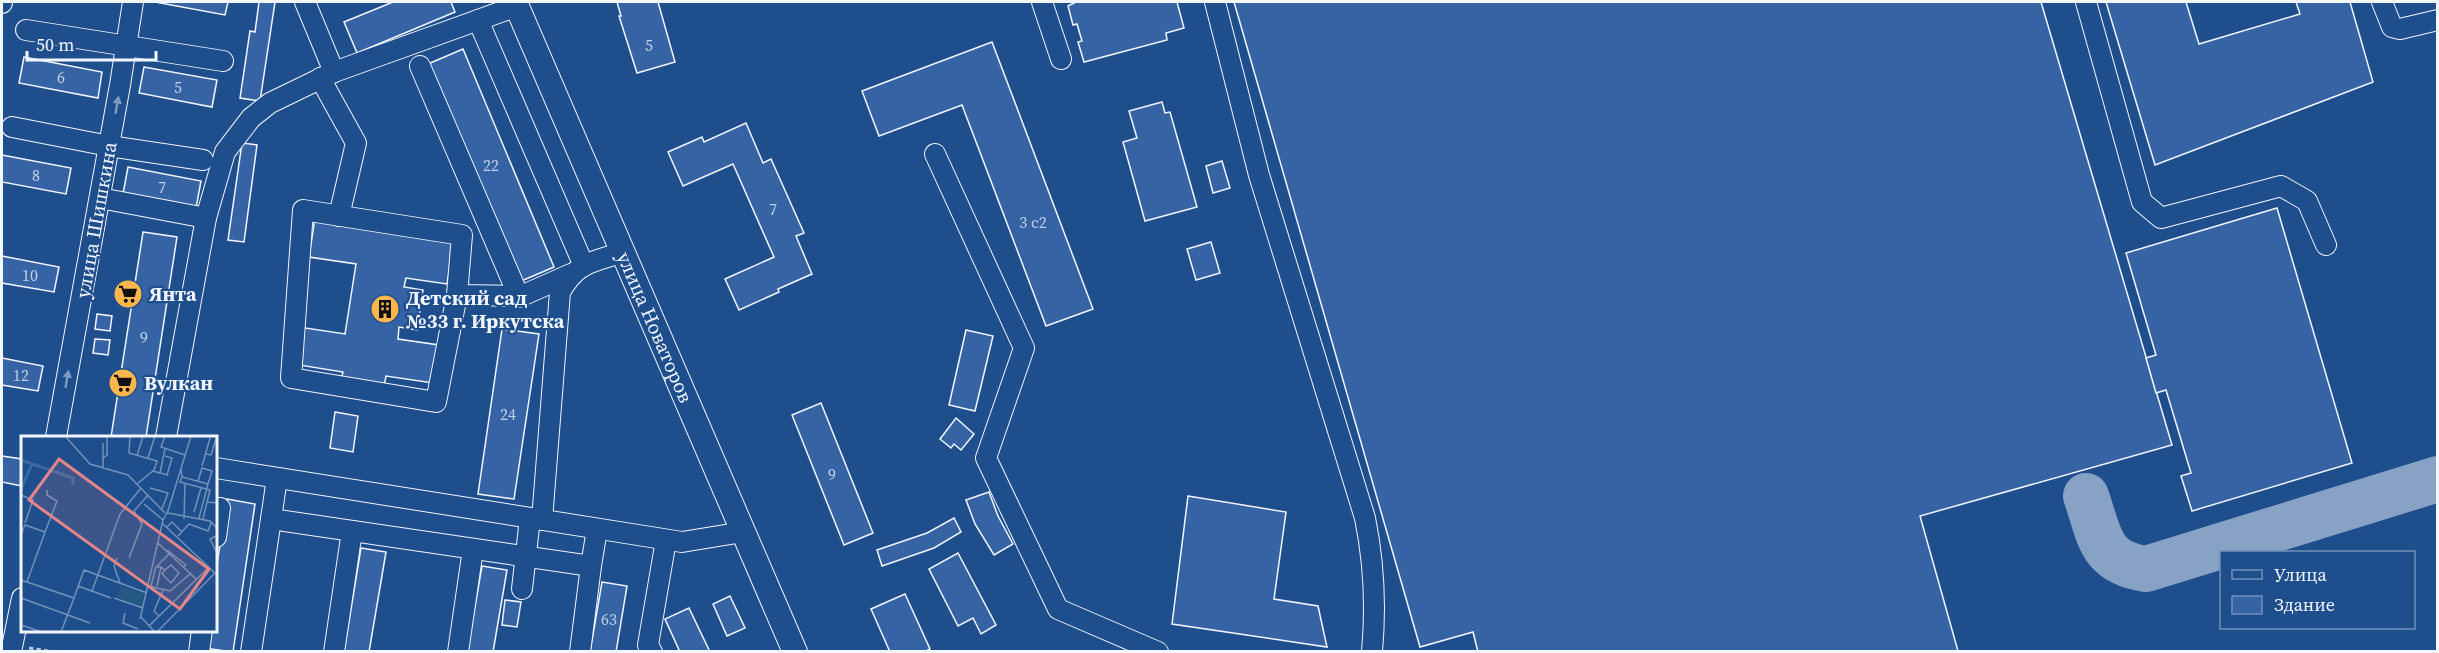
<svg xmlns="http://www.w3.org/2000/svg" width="2439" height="653" font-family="'Source Serif 4',serif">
  <rect width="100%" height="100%" fill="#1f4e8c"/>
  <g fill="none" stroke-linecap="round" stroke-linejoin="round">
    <path stroke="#88a2c6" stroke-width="46" d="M2086,496C2100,536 2099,562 2146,569L2438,479"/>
  </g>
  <g fill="#3563a3" stroke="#f2f6ff" stroke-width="1.5">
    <polygon points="155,2 228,2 225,15"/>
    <polygon points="259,2 275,2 260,101 240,98 250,31 255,32"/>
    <polygon points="393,2 451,2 455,12 357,53 344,22"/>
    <polygon points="617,2 658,2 675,62 637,73 619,16 621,16"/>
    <polygon points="1076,2 1177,2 1184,28 1166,33 1167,40 1084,62 1078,42 1082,41 1077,24 1073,25 1068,6"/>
    <polygon points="1234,2 2041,2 2172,445 1920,516 1958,651 1955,652 1478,652 1473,632 1420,647"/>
    <polygon points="2106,2 2186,2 2199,44 2300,14 2296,2 2350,2 2373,82 2155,165"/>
    <polygon points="992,42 1093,309 1046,326 962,105 879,136 862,91"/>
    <polygon points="463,49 554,267 519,282 428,64"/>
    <polygon points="24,57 102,72 98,98 19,83"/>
    <polygon points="144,67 217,80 212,107 139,93"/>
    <polygon points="1162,102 1165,113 1170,112 1197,207 1145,221 1123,142 1137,138 1129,111"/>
    <polygon points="746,123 763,163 771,159 804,233 796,236 812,274 778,289 779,292 739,310 725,279 774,257 733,164 683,186 668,152 702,137 704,142"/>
    <polygon points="242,143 257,145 244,242 228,240"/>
    <polygon points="2,155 71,168 66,194 2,182"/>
    <polygon points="1222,161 1230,188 1213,193 1206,166"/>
    <polygon points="128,167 201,181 196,208 123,194"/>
    <polygon points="2277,208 2352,463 2192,511 2181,476 2191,473 2166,390 2156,393 2146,358 2156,355 2126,253"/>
    <polygon points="315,218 454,242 447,284 406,278 404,287 423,290 417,330 399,327 398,339 439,345 433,383 386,376 384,386 341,379 343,372 293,364 299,327 345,334 356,264 309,257"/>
    <polygon points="143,232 177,237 146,437 111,437"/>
    <polygon points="1211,242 1220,273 1196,280 1187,249"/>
    <polygon points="2,256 59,267 54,292 2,283"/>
    <polygon points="97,314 112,316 110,331 95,329"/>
    <polygon points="502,329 539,334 514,499 478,494"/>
    <polygon points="966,330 993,336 975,411 949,405"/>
    <polygon points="95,339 110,340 108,355 93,353"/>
    <polygon points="2,358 43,366 38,391 2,385"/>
    <polygon points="821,403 873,533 844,545 792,415"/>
    <polygon points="335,412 358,416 353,452 330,448"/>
    <polygon points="956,418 974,434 961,450 954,444 951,448 940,439"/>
    <polygon points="2,456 22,459 22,486 2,482"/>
    <polygon points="989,492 998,516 1013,544 994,555 975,524 966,500"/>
    <polygon points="1188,496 1286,512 1274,599 1318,606 1327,647 1172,624"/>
    <polygon points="227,499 255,504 233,652 204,648 207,630 216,630 216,571"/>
    <polygon points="954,518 961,532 934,548 882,566 877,550 927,533"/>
    <polygon points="361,548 386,552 369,652 344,652"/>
    <polygon points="958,553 996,625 981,634 973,618 958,626 929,569"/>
    <polygon points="482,566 507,570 493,652 467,652"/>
    <polygon points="602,582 627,586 616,652 590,652"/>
    <polygon points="905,594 930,649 924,652 890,652 871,609"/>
    <polygon points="730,596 745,628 727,636 713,604"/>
    <polygon points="505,600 521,602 517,627 502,625"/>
    <polygon points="689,608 710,652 680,652 665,619"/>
  </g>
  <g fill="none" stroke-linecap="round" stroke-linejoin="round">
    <g stroke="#f2f6ff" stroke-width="22">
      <g id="minor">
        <polyline points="305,2 334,72"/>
        <polyline points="1042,2 1061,59"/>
        <path d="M1215,2L1259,175L1365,518C1374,562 1376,607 1372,652"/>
        <polyline points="2086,2 2142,202 2161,218 2281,186 2307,201 2326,245"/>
        <polyline points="2382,2 2392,27 2400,29 2438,20"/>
        <polyline points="2,3 2,2"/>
        <polyline points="478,20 584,266"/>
        <polyline points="26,30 223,61"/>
        <polyline points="420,66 519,297 571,274"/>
        <polyline points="320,78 356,143 339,216"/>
        <polyline points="12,127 109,146 203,160"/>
        <polyline points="935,154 1024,348 986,458 1058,609 1158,652"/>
        <polyline points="100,198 206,218"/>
        <polyline points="457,295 462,235 303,210 291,378 436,402 457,295 522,296"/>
        <polyline points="56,437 120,85 133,2"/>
        <polyline points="166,437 206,218 225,152 251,118 270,103 334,72 517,6"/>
        <polyline points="216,468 682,542 743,532"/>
        <polyline points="277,478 271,519 591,566 597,529"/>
        <path d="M542,520L560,292C578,261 591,263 623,252"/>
        <polyline points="216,537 220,508"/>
        <polyline points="522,589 530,518"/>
        <polyline points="11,652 22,598"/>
        <polyline points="199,652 202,630"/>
        <polyline points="251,652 271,519"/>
        <polyline points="334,652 352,531"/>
        <polyline points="458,652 473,549"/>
        <polyline points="580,652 591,566"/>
        <polyline points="652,652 648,645 666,540"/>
      </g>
    </g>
    <g stroke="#f2f6ff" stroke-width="26">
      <g id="major">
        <path id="s1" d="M515,2L795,652"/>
      </g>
    </g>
    <polyline stroke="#b3c4dc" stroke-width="3" stroke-dasharray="4.5 3" stroke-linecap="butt" points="29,648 55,652"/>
    <use href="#minor" stroke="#1f4e8c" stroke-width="20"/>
    <use href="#major" stroke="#1f4e8c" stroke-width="24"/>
  </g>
  <defs><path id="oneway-solid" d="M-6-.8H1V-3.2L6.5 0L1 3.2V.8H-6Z" transform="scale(1.5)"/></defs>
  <g fill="#7e9ac0">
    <use href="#oneway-solid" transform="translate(117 105) rotate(-80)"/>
    <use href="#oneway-solid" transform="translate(67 379) rotate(-80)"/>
  </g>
  <defs>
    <g id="supermarket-disc" transform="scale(1.5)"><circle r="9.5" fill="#ffb74d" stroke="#1f4e8c"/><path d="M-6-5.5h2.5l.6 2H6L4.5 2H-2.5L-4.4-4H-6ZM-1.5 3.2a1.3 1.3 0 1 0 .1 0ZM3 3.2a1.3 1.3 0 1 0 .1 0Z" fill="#111"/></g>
    <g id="building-disc" transform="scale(1.5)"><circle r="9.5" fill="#ffb74d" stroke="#1f4e8c"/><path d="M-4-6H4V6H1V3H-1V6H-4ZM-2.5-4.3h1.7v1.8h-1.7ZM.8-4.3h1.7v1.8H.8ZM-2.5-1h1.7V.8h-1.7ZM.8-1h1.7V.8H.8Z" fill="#111"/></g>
  </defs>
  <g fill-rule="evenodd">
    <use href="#supermarket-disc" x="128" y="294"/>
    <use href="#building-disc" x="385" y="309"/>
    <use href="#supermarket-disc" x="123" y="383"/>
  </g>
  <g text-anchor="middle" stroke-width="4.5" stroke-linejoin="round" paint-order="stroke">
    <g font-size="16" fill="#c3d1e8">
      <text x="649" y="51">5</text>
      <text x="61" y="83">6</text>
      <text x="178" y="93">5</text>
      <text x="491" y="171">22</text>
      <text x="36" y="181">8</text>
      <text x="162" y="193">7</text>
      <text x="773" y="215">7</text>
      <text x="1033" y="228">3 с2</text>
      <text x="30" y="281">10</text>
      <text x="144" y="343">9</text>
      <text x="21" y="381">12</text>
      <text x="508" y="420">24</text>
      <text x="832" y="480">9</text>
      <text x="609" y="625">63</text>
    </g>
    <g font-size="20" fill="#f2f6ff" stroke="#1f4e8c">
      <text transform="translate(96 220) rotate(-80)" y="7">улица Шишкина</text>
      <text dy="7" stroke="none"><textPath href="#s1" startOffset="354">улица Новаторов</textPath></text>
    </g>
    <g font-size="20" font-weight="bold" fill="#f2f6ff" stroke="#1f4e8c" text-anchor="start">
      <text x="149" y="301">Янта</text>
      <text x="406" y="305">Детский сад<tspan x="406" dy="23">№33 г. Иркутска</tspan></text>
      <text x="144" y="390">Вулкан</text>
    </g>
  </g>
  <g transform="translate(21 436)">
    <rect width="196" height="196" fill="#1f4e8c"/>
    <path d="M100,150L123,158L120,170L96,161Z" fill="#245a82"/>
    <path fill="none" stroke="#3b69a3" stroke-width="3" d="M0,24L52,42V49M0,53L11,28"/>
    <path fill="none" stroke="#7391ba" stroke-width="1.5" d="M44,0L69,28L107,39L144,77M109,0L108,17L136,25L133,34L116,48M144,0L140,11L164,19M82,7V32M185,18L190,19L195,3M116,20L122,0M82,22L86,19V0M127,22L134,0M181,30L189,2M160,33L161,41L187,48L178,82M132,35L139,37L144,13M140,37L146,39L151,22L144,20M161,41L159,46L189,54L186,66M177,45L181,32L191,35L187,48M129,52L147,57L141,73M0,59L12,64L4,87M123,68L142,84M173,76L180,52M147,77L189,85L197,93M146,78L170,0M163,83L164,47M182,83L186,66L197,67M141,87L197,140M146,91L151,86L160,95M0,99L4,89L24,96L36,65L26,59V54M197,99L189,103L197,119M157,100L168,88L187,95L190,87M137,107L175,143M146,114L165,129L163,131M96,122L93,130L99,147M108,122L121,88L113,75L127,59M136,130L149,117M136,131H140L136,150M140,131L144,134L150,129L158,137L150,147L141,138L144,134M0,144L53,162L63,134L126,157M6,146L24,96M57,150L90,162M127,150L149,155L169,138M130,150L135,130M71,155L99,78L120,52M0,162L69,187M93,162L122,172M104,177L102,187L117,193M138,180L133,175L142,154M120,181L134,196M119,183L142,84L147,75M0,189L21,196M128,190L188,131M40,196L53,162M136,196L194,137"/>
    <path fill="#e38589" fill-opacity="0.15" stroke="#e38589" stroke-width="3" d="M38,23L188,133L159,173L8,64Z"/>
    <rect width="196" height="196" fill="none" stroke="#f2f6ff" stroke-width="3"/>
  </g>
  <rect width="2439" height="653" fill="none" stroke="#f2f6ff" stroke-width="6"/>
  <rect x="2220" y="551" width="195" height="78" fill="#1f4e8c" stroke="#7391ba" stroke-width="1.5"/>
  <rect x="2232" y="570" width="30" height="9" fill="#1f4e8c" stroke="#7391ba" stroke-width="1.5"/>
  <text x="2274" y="581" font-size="18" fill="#f2f6ff">Улица</text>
  <rect x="2232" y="596" width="30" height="18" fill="#3563a3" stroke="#7391ba" stroke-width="1.5"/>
  <text x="2274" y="611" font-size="18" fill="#f2f6ff">Здание</text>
  <path d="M27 51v9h129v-9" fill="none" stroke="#f2f6ff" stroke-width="3"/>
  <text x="36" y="51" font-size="18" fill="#f2f6ff" stroke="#1f4e8c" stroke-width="4.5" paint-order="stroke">50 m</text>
</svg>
